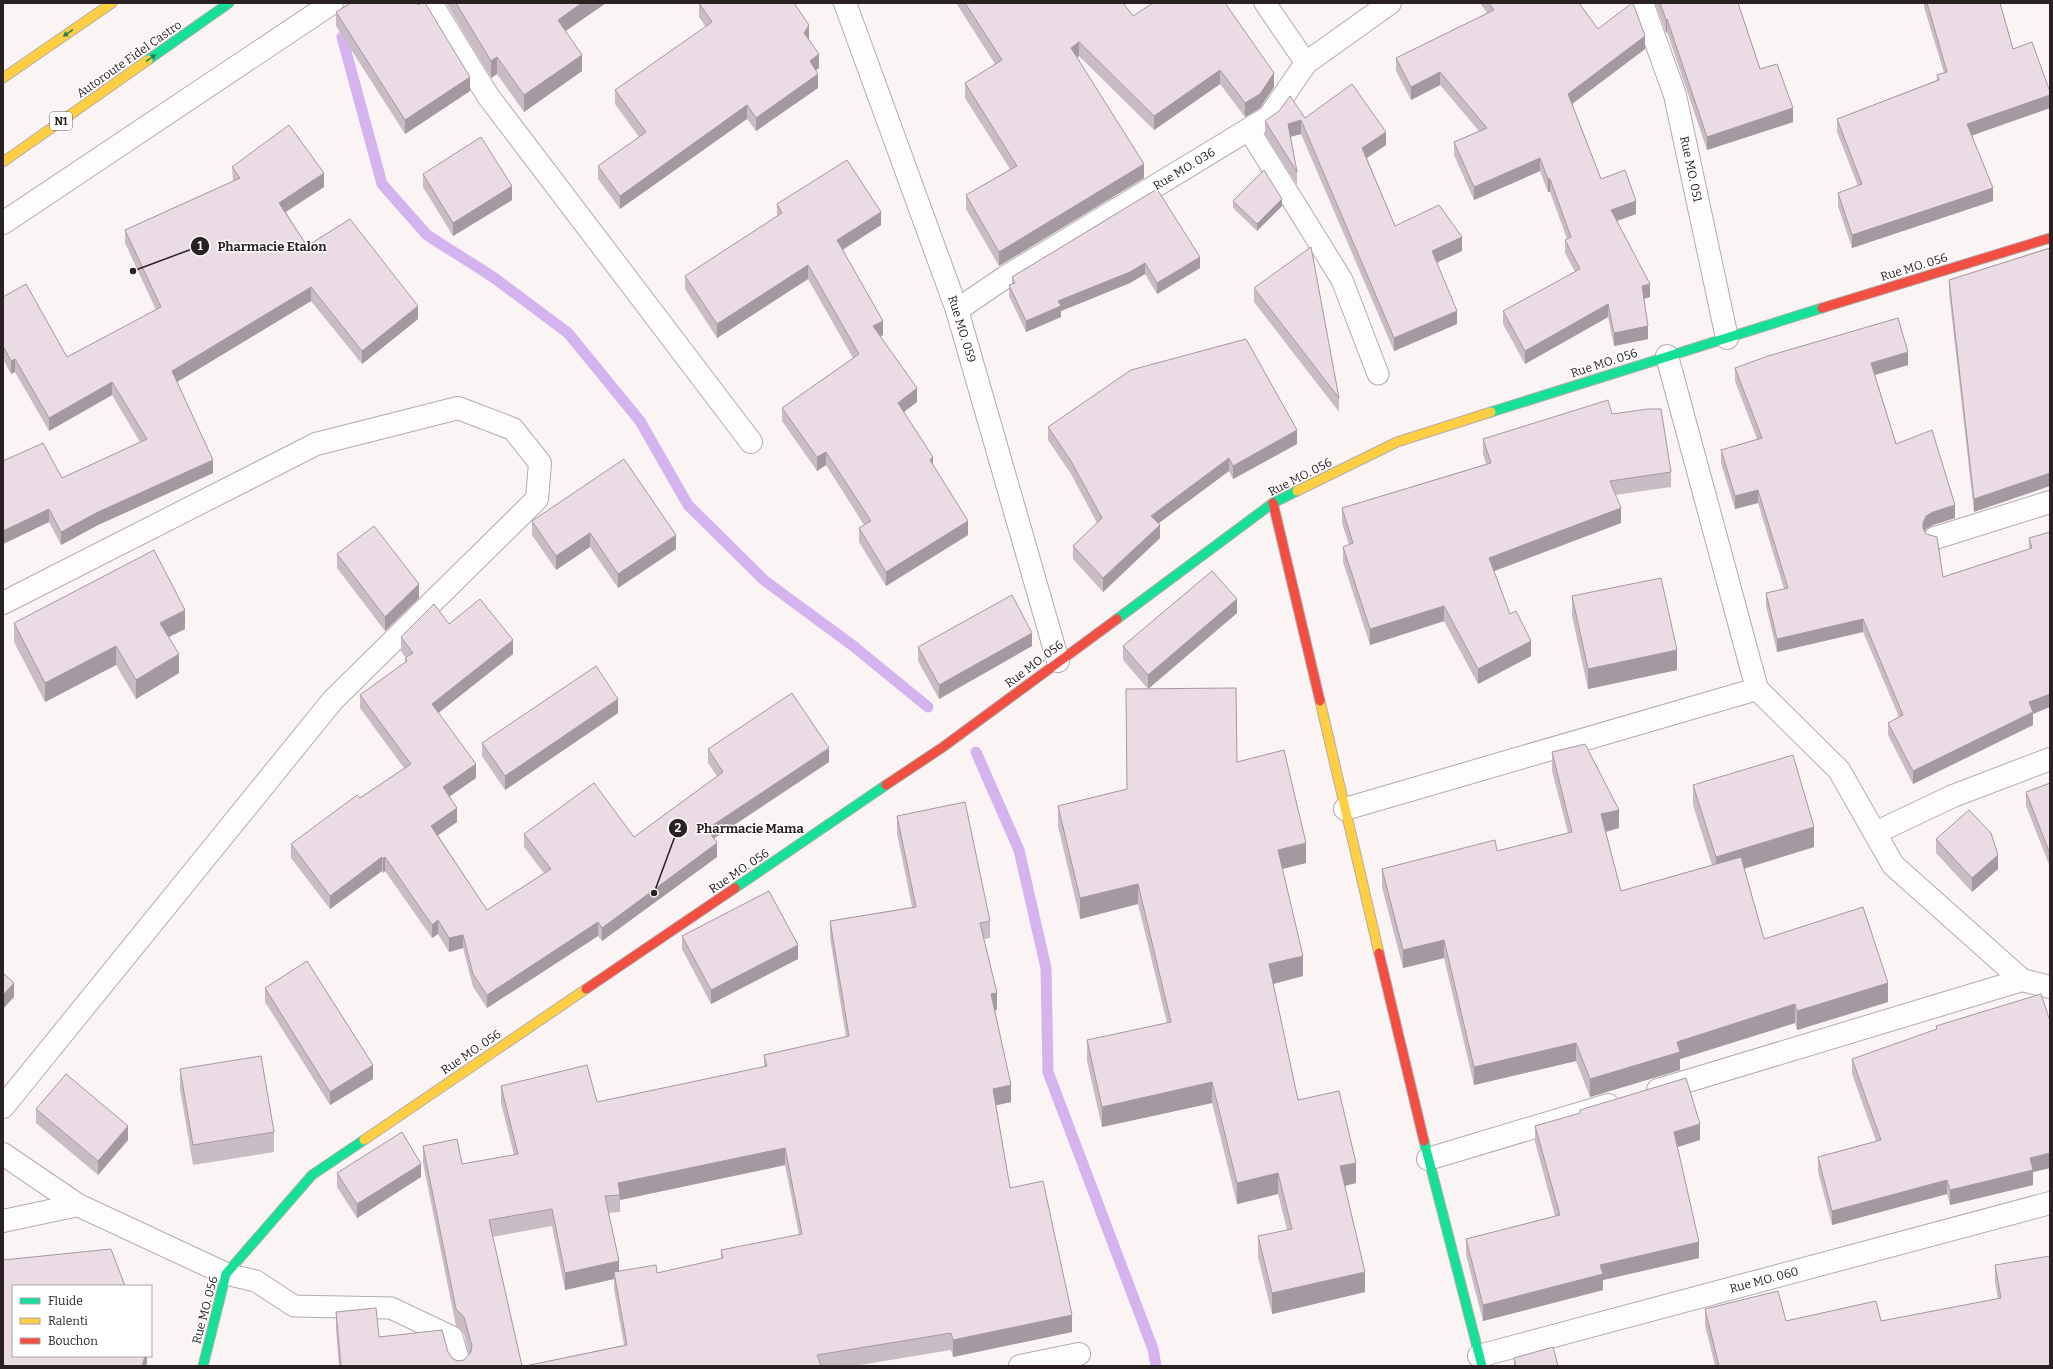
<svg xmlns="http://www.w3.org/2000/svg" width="2053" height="1369" font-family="Bitter,serif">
  <rect width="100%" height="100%" fill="#faf4f4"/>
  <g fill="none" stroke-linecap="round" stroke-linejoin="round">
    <g stroke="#d4b3ee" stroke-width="11">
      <polyline points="342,37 382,184 427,235 493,277 568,333 640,421 688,505 765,581 852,645 928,707"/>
      <polyline points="976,752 1019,850 1046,968 1048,1072 1153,1349 1156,1366"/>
    </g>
    <g stroke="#b3acad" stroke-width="23">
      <g id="lane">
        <polyline points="1265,3 1306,63"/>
        <polyline points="1249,130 1342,280 1378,374"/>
        <polyline points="226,1274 256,1281 294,1306 391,1308 452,1337 460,1366"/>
      </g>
    </g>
    <g stroke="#b3acad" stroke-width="24">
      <g id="street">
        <polyline points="431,3 488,96 751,442"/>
        <polyline points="845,3 957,310 1058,661"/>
        <polyline points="1642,3 1675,95 1727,338"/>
        <polyline points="3,223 332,3"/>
        <polyline points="957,310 1004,278 1269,117 1306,63 1390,3"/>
        <polyline points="1667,356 1757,689 1839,770 1893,865 2022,980 2050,987"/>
        <polyline points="1935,538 2050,502"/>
        <polyline points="3,603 316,444 458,408 513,429 540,463 537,499 333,700 3,1107"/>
        <polyline points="1345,809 1757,689"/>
        <polyline points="1875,833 1953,796 2050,759"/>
        <polyline points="1658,1090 2022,980"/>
        <polyline points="3,1154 78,1205 226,1274"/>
        <polyline points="1428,1159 1608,1105"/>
        <polyline points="3,1221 78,1205"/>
        <polyline points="1479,1356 2050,1203"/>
        <polyline points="1020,1366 1079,1354"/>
      </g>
    </g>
    <g stroke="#b3acad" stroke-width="11">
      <g id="fast">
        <polyline points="148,60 229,3"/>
        <polyline points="1491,412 1822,308"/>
        <polyline points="1117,619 1273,503 1297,491"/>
        <polyline points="735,888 886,785"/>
        <polyline points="1424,1141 1482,1366"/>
        <polyline points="203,1366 226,1274 312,1175 364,1140"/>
      </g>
    </g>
    <g stroke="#b3acad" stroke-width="11">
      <g id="slow">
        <polyline points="3,78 112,3"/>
        <polyline points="3,162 148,60"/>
        <polyline points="1297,491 1397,442 1491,412"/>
        <polyline points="1320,701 1379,953"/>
        <polyline points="364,1140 586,989"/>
      </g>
    </g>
    <g stroke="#b3acad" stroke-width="11">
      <g id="jam">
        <polyline points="1822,308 2050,238"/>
        <polyline points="1273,503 1320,701"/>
        <polyline points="886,785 943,747 1117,619"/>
        <polyline points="1379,953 1424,1141"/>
        <polyline points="586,989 735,888"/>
      </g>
    </g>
    <use href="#lane" stroke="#fefdfd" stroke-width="21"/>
    <use href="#street" stroke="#fefdfd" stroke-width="22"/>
    <use href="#fast" stroke="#16e098" stroke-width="9"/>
    <use href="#slow" stroke="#ffcf43" stroke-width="9"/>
    <use href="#jam" stroke="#f24e42" stroke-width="9"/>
  </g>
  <g fill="#cabcc4" fill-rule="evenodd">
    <polygon points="446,3 606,3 566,31 582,71 524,112 497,74 491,78"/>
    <polygon points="699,3 809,39 819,68 816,70 818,88 756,131 747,119 620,209 598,179 598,166 639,137 615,104 615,90 706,27 699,17"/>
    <polygon points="956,3 1123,3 1133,16 1274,87 1260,108 1245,117 1220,84 1154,130 1079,56 1077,57 1144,178 999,266 966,209 966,195 1010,169 965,98 965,83 995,64"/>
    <polygon points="1480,3 1579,3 1598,29 1645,49 1572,104 1601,179 1636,214 1617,221 1650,297 1644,299 1648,339 1614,346 1608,317 1525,364 1503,324 1503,311 1575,272 1565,253 1565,240 1567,239 1550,192 1548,192 1540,171 1474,200 1454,155 1454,142 1479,131 1440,85 1411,100 1396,71 1396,58 1487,13"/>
    <polygon points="1655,3 1738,3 1760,69 1793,122 1707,150 1667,32 1666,33"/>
    <polygon points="1924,3 2000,3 2013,49 2050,92 2050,108 1971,136 1993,201 1852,248 1838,206 1838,193 1858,186 1837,132 1837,119 1937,80 1937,75 1944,73 1924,7"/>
    <polygon points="336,12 470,91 405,134 336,26"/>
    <polygon points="1305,118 1386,145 1367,158 1395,226 1462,251 1436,262 1457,324 1394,351 1301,134 1291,137 1297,172 1297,185 1265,134 1265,121"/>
    <polygon points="232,167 324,187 286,212 307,246 418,319 362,364 311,301 177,382 213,473 98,525 61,545 49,522 3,544 3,461 62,478 140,442 112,395 49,431 15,372 11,374 3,359 3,297 67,357 156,310 125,243 125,230 233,181"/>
    <polygon points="423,174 512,200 453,236 423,187"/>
    <polygon points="1157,189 1200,268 1157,294 1145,274 1130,283 1061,311 1061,317 1026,332 1009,296 1009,285 1012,284 1012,277"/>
    <polygon points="1233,201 1282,206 1257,231 1233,208"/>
    <polygon points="777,204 881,225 843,250 883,335 880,336 917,402 904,412 933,465 968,535 886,586 859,542 859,528 864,525 826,465 817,471 782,421 782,408 853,358 808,279 717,338 685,289 685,276 777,216"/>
    <polygon points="2045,249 1974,512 1949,292 1949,280"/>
    <polygon points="1254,288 1339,398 1339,412 1254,302"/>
    <polygon points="1908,365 1875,375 1896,444 1955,518 1933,525 1926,529 1925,532 1943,577 2029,549 2029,538 2050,532 2033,714 2033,725 1913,784 1888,735 1888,723 1899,717 1863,632 1777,652 1766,606 1766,593 1784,589 1758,503 1735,509 1721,463 1721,450 1757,439 1735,381 1735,368"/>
    <polygon points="1612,414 1671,472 1671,487 1615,495 1621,523 1494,571 1510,614 1531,656 1478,684 1444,621 1370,645 1343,562 1343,547 1349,545 1342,523 1342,508 1486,464 1483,454 1483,439"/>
    <polygon points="1048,427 1297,444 1233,479 1229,471 1158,523 1160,538 1103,592 1073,559 1073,546 1097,523 1071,474 1048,440"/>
    <polygon points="532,521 676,549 618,588 590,547 556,570 532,535"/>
    <polygon points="337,554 419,598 385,631 337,568"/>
    <polygon points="1572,596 1677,670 1588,689 1572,616"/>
    <polygon points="1237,613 1148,689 1123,660 1123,646"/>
    <polygon points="14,623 185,629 169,637 179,673 136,699 116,665 45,702 14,642"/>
    <polygon points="449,624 513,654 438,713 476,778 449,796 457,822 438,835 487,910 544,873 524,847 524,834 634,837 717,776 708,763 708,749 829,762 714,838 717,857 602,941 598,936 487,1008 473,987 463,948 449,952 438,934 432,938 385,871 383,873 382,871 330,909 291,858 291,844 404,768 360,708 360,695 405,662 405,658 406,658 401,651 401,637"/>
    <polygon points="1032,646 939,699 918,661 918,647"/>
    <polygon points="618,713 505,790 482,756 482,743"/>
    <polygon points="1552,752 1619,828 1606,832 1621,891 1712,865 1693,805 1693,785 1814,847 1744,869 1764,939 1888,1002 1797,1030 1795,1023 1680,1059 1680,1070 1590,1097 1576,1061 1474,1085 1444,958 1403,968 1382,887 1382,869 1497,851 1568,833 1552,771"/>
    <polygon points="1237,762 1306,863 1282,869 1303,976 1273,984 1298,1100 1356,1183 1345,1186 1365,1292 1272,1314 1258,1257 1258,1236 1287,1230 1278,1194 1237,1204 1212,1103 1102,1127 1087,1061 1087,1040 1167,1023 1138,904 1080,919 1058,826 1058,806"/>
    <polygon points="2050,783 2050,867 2026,806 2026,792"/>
    <path d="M897,816L990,921V938L984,939L997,1010H995L1011,1102L996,1105L1010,1188L1072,1332L953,1357L951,1350L854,1366H525L624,1345L614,1289V1279L565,1290L552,1226L492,1237L522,1366H339L336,1329V1312L379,1337L448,1352L452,1358L457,1361L464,1360L469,1355L464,1334L456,1326L423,1163V1146L462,1164L514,1155L501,1103V1086L597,1102L764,1067V1055L846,1037L830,938V921L912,907L897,833ZM785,1165L799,1235L721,1250V1259L657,1273L619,1271L609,1213L620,1212V1200Z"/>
    <polygon points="1936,839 1998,869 1972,892 1936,853"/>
    <polygon points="682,936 798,959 711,1004 682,949"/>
    <polygon points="265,988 373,1079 330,1105 265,1002"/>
    <polygon points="2050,1021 2050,1168 2033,1172 2033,1185 1950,1205 1947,1194 1832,1225 1818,1172 1818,1157 1876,1141 1852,1074 1852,1059 1936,1030 1936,1026"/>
    <polygon points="180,1069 274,1132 274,1152 193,1165 180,1089"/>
    <polygon points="36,1109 128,1140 98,1175 36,1123"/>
    <polygon points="1580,1110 1700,1140 1677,1147 1699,1258 1603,1280 1603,1290 1483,1321 1466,1255 1466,1239 1555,1216 1535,1142 1535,1126 1580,1114"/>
    <polygon points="337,1173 421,1177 357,1218 337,1187"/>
    <polygon points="1995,1265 2050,1366 1715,1366 1705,1325 1705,1309 1786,1321 1881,1321 1998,1299 1995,1282"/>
    <polygon points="1514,1358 1558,1366 1514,1366"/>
  </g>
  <g fill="#a499a0">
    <polygon points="582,3 606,3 558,36 558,20"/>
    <polygon points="1667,19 1667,32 1666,33 1666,20"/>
    <polygon points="809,25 809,39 804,47 804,33"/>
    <polygon points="1645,36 1645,49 1568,107 1568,94"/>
    <polygon points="1079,42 1079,56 1071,62 1071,48"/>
    <polygon points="819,54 819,68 810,75 810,61"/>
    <polygon points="582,55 582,71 524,112 524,95"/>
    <polygon points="497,57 497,74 491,78 491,61"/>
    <polygon points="1220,70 1220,84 1154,130 1154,116"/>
    <polygon points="1440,72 1440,85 1411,100 1411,87"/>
    <polygon points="1274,73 1274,87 1260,108 1245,117 1245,103"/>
    <polygon points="818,74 818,88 756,131 756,118"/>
    <polygon points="470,77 470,91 405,134 405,120"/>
    <polygon points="2050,95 2050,108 1967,137 1967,124"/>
    <polygon points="747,105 747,119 620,209 620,196"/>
    <polygon points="1793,108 1793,122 1707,150 1707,137"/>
    <polygon points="1301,120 1301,134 1288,137 1288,124"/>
    <polygon points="1386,132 1386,145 1362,161 1362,148"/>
    <polygon points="1540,158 1540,171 1474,200 1474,187"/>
    <polygon points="1144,164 1144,178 999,266 999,252"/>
    <polygon points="324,173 324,187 279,216 279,203"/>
    <rect x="1548" y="179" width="2" height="13"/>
    <polygon points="512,186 512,200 453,236 453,223"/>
    <polygon points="1993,188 1993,201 1852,248 1852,235"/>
    <polygon points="1282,199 1282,206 1257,231 1257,224"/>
    <polygon points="1636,201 1636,214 1611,223 1611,210"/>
    <polygon points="881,212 881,225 837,253 837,240"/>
    <polygon points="1462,237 1462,251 1432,265 1432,251"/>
    <polygon points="1200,257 1200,268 1157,294 1157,283"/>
    <polygon points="1145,263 1145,274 1130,283 1061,311 1061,317 1026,332 1026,321 1058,301"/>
    <polygon points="808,265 808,279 717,338 717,324"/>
    <polygon points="1650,284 1650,297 1642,299 1642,286"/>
    <polygon points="311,287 311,301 172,385 172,371"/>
    <polygon points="1608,304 1608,317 1525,364 1525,351"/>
    <polygon points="418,306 418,319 362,364 362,351"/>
    <polygon points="1457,311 1457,324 1394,351 1394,338"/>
    <polygon points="883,321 883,335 873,340 873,326"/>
    <polygon points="1648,326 1648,339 1614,346 1614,333"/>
    <polygon points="1908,352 1908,365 1871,376 1871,363"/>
    <polygon points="15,359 15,372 11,374 11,361"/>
    <polygon points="112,382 112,395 49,431 49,418"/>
    <polygon points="917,388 917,402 898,416 898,403"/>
    <polygon points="1297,430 1297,444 1233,479 1233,466"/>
    <polygon points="826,452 826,465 817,471 817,457"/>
    <polygon points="933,457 933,471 930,460"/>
    <polygon points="1229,458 1229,471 1151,529 1151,516"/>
    <polygon points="213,460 213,473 98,525 61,545 61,532 98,512"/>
    <polygon points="2050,473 2050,486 1974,512 1974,499"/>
    <polygon points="1758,490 1758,503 1735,509 1735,496"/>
    <polygon points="1955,505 1955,518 1933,525 1926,529 1923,536 1923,523 1926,516 1933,512"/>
    <polygon points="1621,508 1621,523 1489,573 1489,558"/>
    <polygon points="49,509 49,522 3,544 3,531"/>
    <polygon points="968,521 968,535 886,586 886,572"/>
    <polygon points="1160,525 1160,538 1103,592 1103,578"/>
    <polygon points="590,533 590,547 556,570 556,556"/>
    <polygon points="676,535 676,549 618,588 618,574"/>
    <polygon points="419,584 419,598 385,631 385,617"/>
    <polygon points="1237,599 1237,613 1148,689 1148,675"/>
    <polygon points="1444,606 1444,621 1370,645 1370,629"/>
    <polygon points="185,610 185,629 160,641 160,623"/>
    <polygon points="1863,619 1863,632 1777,652 1777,639"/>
    <polygon points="1032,633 1032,646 939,699 939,685"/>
    <polygon points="513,640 513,654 432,718 432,704"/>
    <polygon points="1531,641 1531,656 1478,684 1478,669"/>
    <polygon points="116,646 116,665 45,702 45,683"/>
    <polygon points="1677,650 1677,670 1588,689 1588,669"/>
    <polygon points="179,654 179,673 136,699 136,680"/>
    <polygon points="2050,694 2050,707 2033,714 2033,725 1913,784 1913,771 2029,702"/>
    <polygon points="618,699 618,713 505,790 505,776"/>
    <polygon points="829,748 829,762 707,843 707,829"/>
    <polygon points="476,764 476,778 443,801 443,787"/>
    <polygon points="457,808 457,822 431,840 431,826"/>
    <polygon points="1619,810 1619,828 1601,833 1601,814"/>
    <polygon points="1814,827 1814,847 1716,877 1716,857"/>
    <polygon points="717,843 717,857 602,941 602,928"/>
    <polygon points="1306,843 1306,863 1278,870 1278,850"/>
    <polygon points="1998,855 1998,869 1972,892 1972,878"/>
    <polygon points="382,857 382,871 330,909 330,896"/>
    <polygon points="385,857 385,871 383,873 383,859"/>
    <polygon points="1138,884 1138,904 1080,919 1080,898"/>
    <polygon points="438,920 438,934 432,938 432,925"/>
    <polygon points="598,922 598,936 487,1008 487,995"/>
    <polygon points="463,935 463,948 449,952 449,938"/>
    <polygon points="1444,940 1444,958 1403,968 1403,950"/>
    <polygon points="798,945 798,959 711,1004 711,990"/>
    <polygon points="1303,956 1303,976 1269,985 1269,964"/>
    <polygon points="14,983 14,997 3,1009 3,995"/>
    <polygon points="1888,983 1888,1002 1797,1030 1797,1011"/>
    <polygon points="997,993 997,1010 991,1011 991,994"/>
    <polygon points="1795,1004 1795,1023 1680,1059 1680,1070 1590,1097 1590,1079 1677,1042"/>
    <polygon points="1576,1043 1576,1061 1474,1085 1474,1067"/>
    <polygon points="373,1065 373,1079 330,1105 330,1092"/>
    <polygon points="1212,1082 1212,1103 1102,1127 1102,1107"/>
    <polygon points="1011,1085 1011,1102 993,1106 993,1089"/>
    <polygon points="1700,1124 1700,1140 1674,1148 1674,1132"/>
    <polygon points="128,1126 128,1140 98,1175 98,1161"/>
    <polygon points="785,1148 785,1165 620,1200 618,1183"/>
    <polygon points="2050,1153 2050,1168 2033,1172 2033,1185 1950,1205 1950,1190 2030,1158"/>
    <polygon points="1356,1163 1356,1183 1340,1187 1340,1166"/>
    <polygon points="421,1164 421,1177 357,1218 357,1204"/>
    <polygon points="1278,1173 1278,1194 1237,1204 1237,1183"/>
    <polygon points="1947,1180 1947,1194 1832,1225 1832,1211"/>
    <polygon points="1699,1242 1699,1258 1603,1280 1603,1290 1483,1321 1483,1305 1600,1265"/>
    <polygon points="619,1261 619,1278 614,1272 614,1279 565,1290 565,1273"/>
    <polygon points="1365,1272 1365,1292 1272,1314 1272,1293"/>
    <polygon points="1072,1315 1072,1332 953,1357 953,1340"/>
    <polygon points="145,1356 147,1356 147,1363 146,1366 142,1366"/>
  </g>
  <g fill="#ebdbe4" stroke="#a499a0">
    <polygon points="351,3 417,3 418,5 421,3 425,3 470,77 405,120 336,12"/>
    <polygon points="456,3 582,3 558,20 582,55 524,95 497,57 491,61"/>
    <polygon points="699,3 794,3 809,25 804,33 819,54 810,61 818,74 756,118 747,105 620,196 598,166 646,132 615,90 712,22"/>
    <polygon points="965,3 1123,3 1133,16 1153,3 1225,3 1274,73 1260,94 1245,103 1220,70 1154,116 1079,42 1071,48 1144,164 999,252 966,195 1017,166 965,83 1002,60"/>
    <polygon points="1489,3 1579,3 1598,29 1632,3 1633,3 1645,36 1568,94 1601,179 1625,170 1636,201 1611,210 1650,284 1642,286 1648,326 1614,333 1608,304 1525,351 1503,311 1580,269 1565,240 1571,237 1550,179 1548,179 1540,158 1474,187 1454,142 1487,128 1440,72 1411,87 1396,58 1494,10"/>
    <polygon points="1660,3 1738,3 1760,69 1777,64 1793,108 1707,137 1667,19 1666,20"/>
    <polygon points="1927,3 2000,3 2013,49 2032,42 2050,92 2050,95 1967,124 1993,188 1852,235 1838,193 1862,184 1837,119 1939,80 1937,75 1947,72"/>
    <polygon points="1352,84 1386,132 1362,148 1395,226 1439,205 1462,237 1432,251 1457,311 1394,338 1301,120 1288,124 1297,172 1265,121 1279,111 1290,96 1305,118"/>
    <polygon points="289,125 324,173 279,203 307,246 350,219 418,306 362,351 311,287 172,371 213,460 98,512 61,532 49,509 3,531 3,461 43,443 62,478 147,439 112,382 49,418 15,359 11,361 3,346 3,297 26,284 67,357 161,307 125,230 240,178 232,167"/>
    <polygon points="481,137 512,186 453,223 423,174"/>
    <polygon points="847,160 881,212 837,240 883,321 873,326 917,388 898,403 933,457 930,460 968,521 886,572 859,528 871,521 826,452 817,457 782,408 859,354 808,265 717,324 685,276 782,213 777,204"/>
    <polygon points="1264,170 1282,199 1257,224 1233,201"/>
    <polygon points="1157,189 1200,257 1157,283 1145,263 1130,272 1058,301 1061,306 1026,321 1009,285 1015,283 1012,277"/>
    <polygon points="1311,247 1339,398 1254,288"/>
    <polygon points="2050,248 2050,473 1974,499 1949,280"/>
    <polygon points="1898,318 1908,352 1871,363 1896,444 1932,430 1955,505 1933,512 1926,516 1923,523 1923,528 1926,534 1937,537 1943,577 2032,548 2029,538 2050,532 2050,694 2029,702 2033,712 1913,771 1888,723 1903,715 1863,619 1777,639 1766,593 1788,588 1758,490 1735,496 1721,450 1762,438 1735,368 1768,356"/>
    <polygon points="1246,339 1297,430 1233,466 1229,458 1151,516 1160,525 1103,578 1073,546 1102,518 1071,461 1048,427 1131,370"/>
    <polygon points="1608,400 1612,414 1648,409 1661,409 1671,472 1610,481 1621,508 1489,558 1510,614 1516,611 1531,641 1478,669 1444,606 1370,629 1343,547 1353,543 1342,508 1491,463 1483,439"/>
    <polygon points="624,459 676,535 618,574 590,533 556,556 532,521"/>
    <polygon points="374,526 419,584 385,617 337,554"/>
    <polygon points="154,550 185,610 160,623 179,654 136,680 116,646 45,683 14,623"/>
    <polygon points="1212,571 1237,599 1148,675 1123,646"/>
    <polygon points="1661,578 1677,650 1588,669 1572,596"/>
    <polygon points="1012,595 1032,633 939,685 918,647"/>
    <polygon points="480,599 513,640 432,704 476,764 443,787 457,808 431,826 487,910 551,869 524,834 594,783 634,837 723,772 708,749 792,693 829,748 707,829 717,843 602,928 598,922 487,995 473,974 463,935 449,938 438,920 432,925 385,857 383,859 382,857 330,896 291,844 357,795 360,798 411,764 360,695 407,661 405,658 413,653 401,637 434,604 449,624"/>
    <polygon points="596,666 618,699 505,776 482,743"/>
    <polygon points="1236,688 1237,762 1284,750 1306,843 1278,850 1303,956 1269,964 1298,1100 1339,1091 1356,1163 1340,1166 1365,1272 1272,1293 1258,1236 1292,1229 1278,1173 1237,1183 1212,1082 1102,1107 1087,1040 1171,1022 1138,884 1080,898 1058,806 1127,789 1126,689"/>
    <polygon points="1585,744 1619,810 1601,814 1621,891 1741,857 1764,939 1863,907 1888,983 1797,1011 1795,1004 1677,1042 1680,1052 1590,1079 1576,1043 1474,1067 1444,940 1403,950 1382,869 1495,840 1497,851 1572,832 1552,752"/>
    <polygon points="1793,755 1814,827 1716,857 1693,785"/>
    <polygon points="2050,783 2050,854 2026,792"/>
    <polygon points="965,802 990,921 980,923 997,993 991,994 1011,1085 993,1089 1010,1188 1043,1181 1072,1315 953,1340 951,1333 817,1355 821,1366 525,1366 627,1345 614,1272 656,1265 657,1273 723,1258 721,1250 802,1234 785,1148 618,1183 620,1195 605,1196 619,1261 565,1273 552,1209 489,1220 522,1366 341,1366 336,1312 376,1308 379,1337 442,1330 448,1352 452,1358 457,1361 464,1360 471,1352 472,1346 464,1317 456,1309 423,1146 457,1139 462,1164 518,1154 501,1086 587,1065 597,1102 767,1066 764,1055 849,1036 830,921 916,907 897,816"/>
    <polygon points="1969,810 1991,833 1998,855 1972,878 1936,839"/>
    <polygon points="769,891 798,945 711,990 682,936"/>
    <polygon points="307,961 373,1065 330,1092 265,988"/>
    <polygon points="3,973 14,983 3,995"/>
    <polygon points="2041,994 2050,1021 2050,1153 2030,1158 2033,1170 1950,1190 1947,1180 1832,1211 1818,1157 1881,1140 1852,1059 1937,1029 1936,1026"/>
    <polygon points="261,1056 274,1132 193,1145 180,1069"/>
    <polygon points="66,1074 128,1126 98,1161 36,1109"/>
    <polygon points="1686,1078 1700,1124 1674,1132 1699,1242 1600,1265 1603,1274 1483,1305 1466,1239 1560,1215 1535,1126 1580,1113 1580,1110"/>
    <polygon points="402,1132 421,1164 357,1204 337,1173"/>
    <polygon points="111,1249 125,1286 13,1286 13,1356 145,1356 142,1366 3,1366 3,1260"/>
    <polygon points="2050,1256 2050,1366 1719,1366 1705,1309 1778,1291 1786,1321 1876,1301 1881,1321 2001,1298 1995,1265"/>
    <polygon points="1553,1347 1558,1366 1516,1366 1514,1358"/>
  </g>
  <defs><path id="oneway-solid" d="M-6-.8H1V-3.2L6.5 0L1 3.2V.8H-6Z"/></defs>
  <g fill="#20805d">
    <use href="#oneway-solid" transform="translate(68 33) rotate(145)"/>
    <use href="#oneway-solid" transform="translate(151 58) rotate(-35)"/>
  </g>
  <g text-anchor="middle" stroke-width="3" stroke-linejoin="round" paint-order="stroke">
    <rect fill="#fff" stroke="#6a6464" stroke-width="1" x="50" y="112" width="22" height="18" rx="3"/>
    <g font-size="11" font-weight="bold" fill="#2a2122">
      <text x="61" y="125">N1</text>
    </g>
    <g font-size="12" fill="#2a2122" stroke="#fff">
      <text transform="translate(129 59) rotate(-35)" y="4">Autoroute Fidel Castro</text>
      <text transform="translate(1184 169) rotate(-31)" y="4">Rue MO. 036</text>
      <text transform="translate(1691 169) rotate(78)" y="4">Rue MO. 051</text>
      <text transform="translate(1914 267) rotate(-17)" y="4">Rue MO. 056</text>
      <text transform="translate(962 329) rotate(73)" y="4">Rue MO. 059</text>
      <text transform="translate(1604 363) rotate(-18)" y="4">Rue MO. 056</text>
      <text transform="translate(1300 477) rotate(-27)" y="4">Rue MO. 056</text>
      <text transform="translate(1034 664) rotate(-37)" y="4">Rue MO. 056</text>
      <text transform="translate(739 871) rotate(-34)" y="4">Rue MO. 056</text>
      <text transform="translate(471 1052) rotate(-34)" y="4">Rue MO. 056</text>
      <text transform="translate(1764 1280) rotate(-15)" y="4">Rue MO. 060</text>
      <text transform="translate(205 1310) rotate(-75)" y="4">Rue MO. 056</text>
    </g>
  </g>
  <path fill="none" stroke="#2a2122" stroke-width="1.5" d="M133 271L200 246M654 893L678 828"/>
  <g fill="#2a2122" stroke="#fff" stroke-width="1.5">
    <circle cx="133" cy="271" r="4"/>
    <circle cx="654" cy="893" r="4"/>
    <circle cx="200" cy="246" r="10"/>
    <circle cx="678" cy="828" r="10"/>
  </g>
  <g font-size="12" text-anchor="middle" font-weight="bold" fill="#fff">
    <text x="200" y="250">1</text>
    <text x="678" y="832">2</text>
  </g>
  <g font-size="13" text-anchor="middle" font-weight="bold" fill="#2a2122" stroke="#fff" stroke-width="3" stroke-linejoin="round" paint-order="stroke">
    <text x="272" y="251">Pharmacie Etalon</text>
    <text x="750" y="833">Pharmacie Mama</text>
  </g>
  <rect width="2053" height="1369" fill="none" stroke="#2a2122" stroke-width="8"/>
  <rect x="12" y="1285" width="140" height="72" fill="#ffffff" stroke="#aaa6a7"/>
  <rect x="20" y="1298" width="20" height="6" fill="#16e098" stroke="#aaa6a7"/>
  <text x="48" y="1305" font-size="12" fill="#2a2122">Fluide</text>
  <rect x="20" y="1318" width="20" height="6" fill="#ffcf43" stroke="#aaa6a7"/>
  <text x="48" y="1325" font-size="12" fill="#2a2122">Ralenti</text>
  <rect x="20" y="1338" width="20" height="6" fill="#f24e42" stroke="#aaa6a7"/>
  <text x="48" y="1345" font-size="12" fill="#2a2122">Bouchon</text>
</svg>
